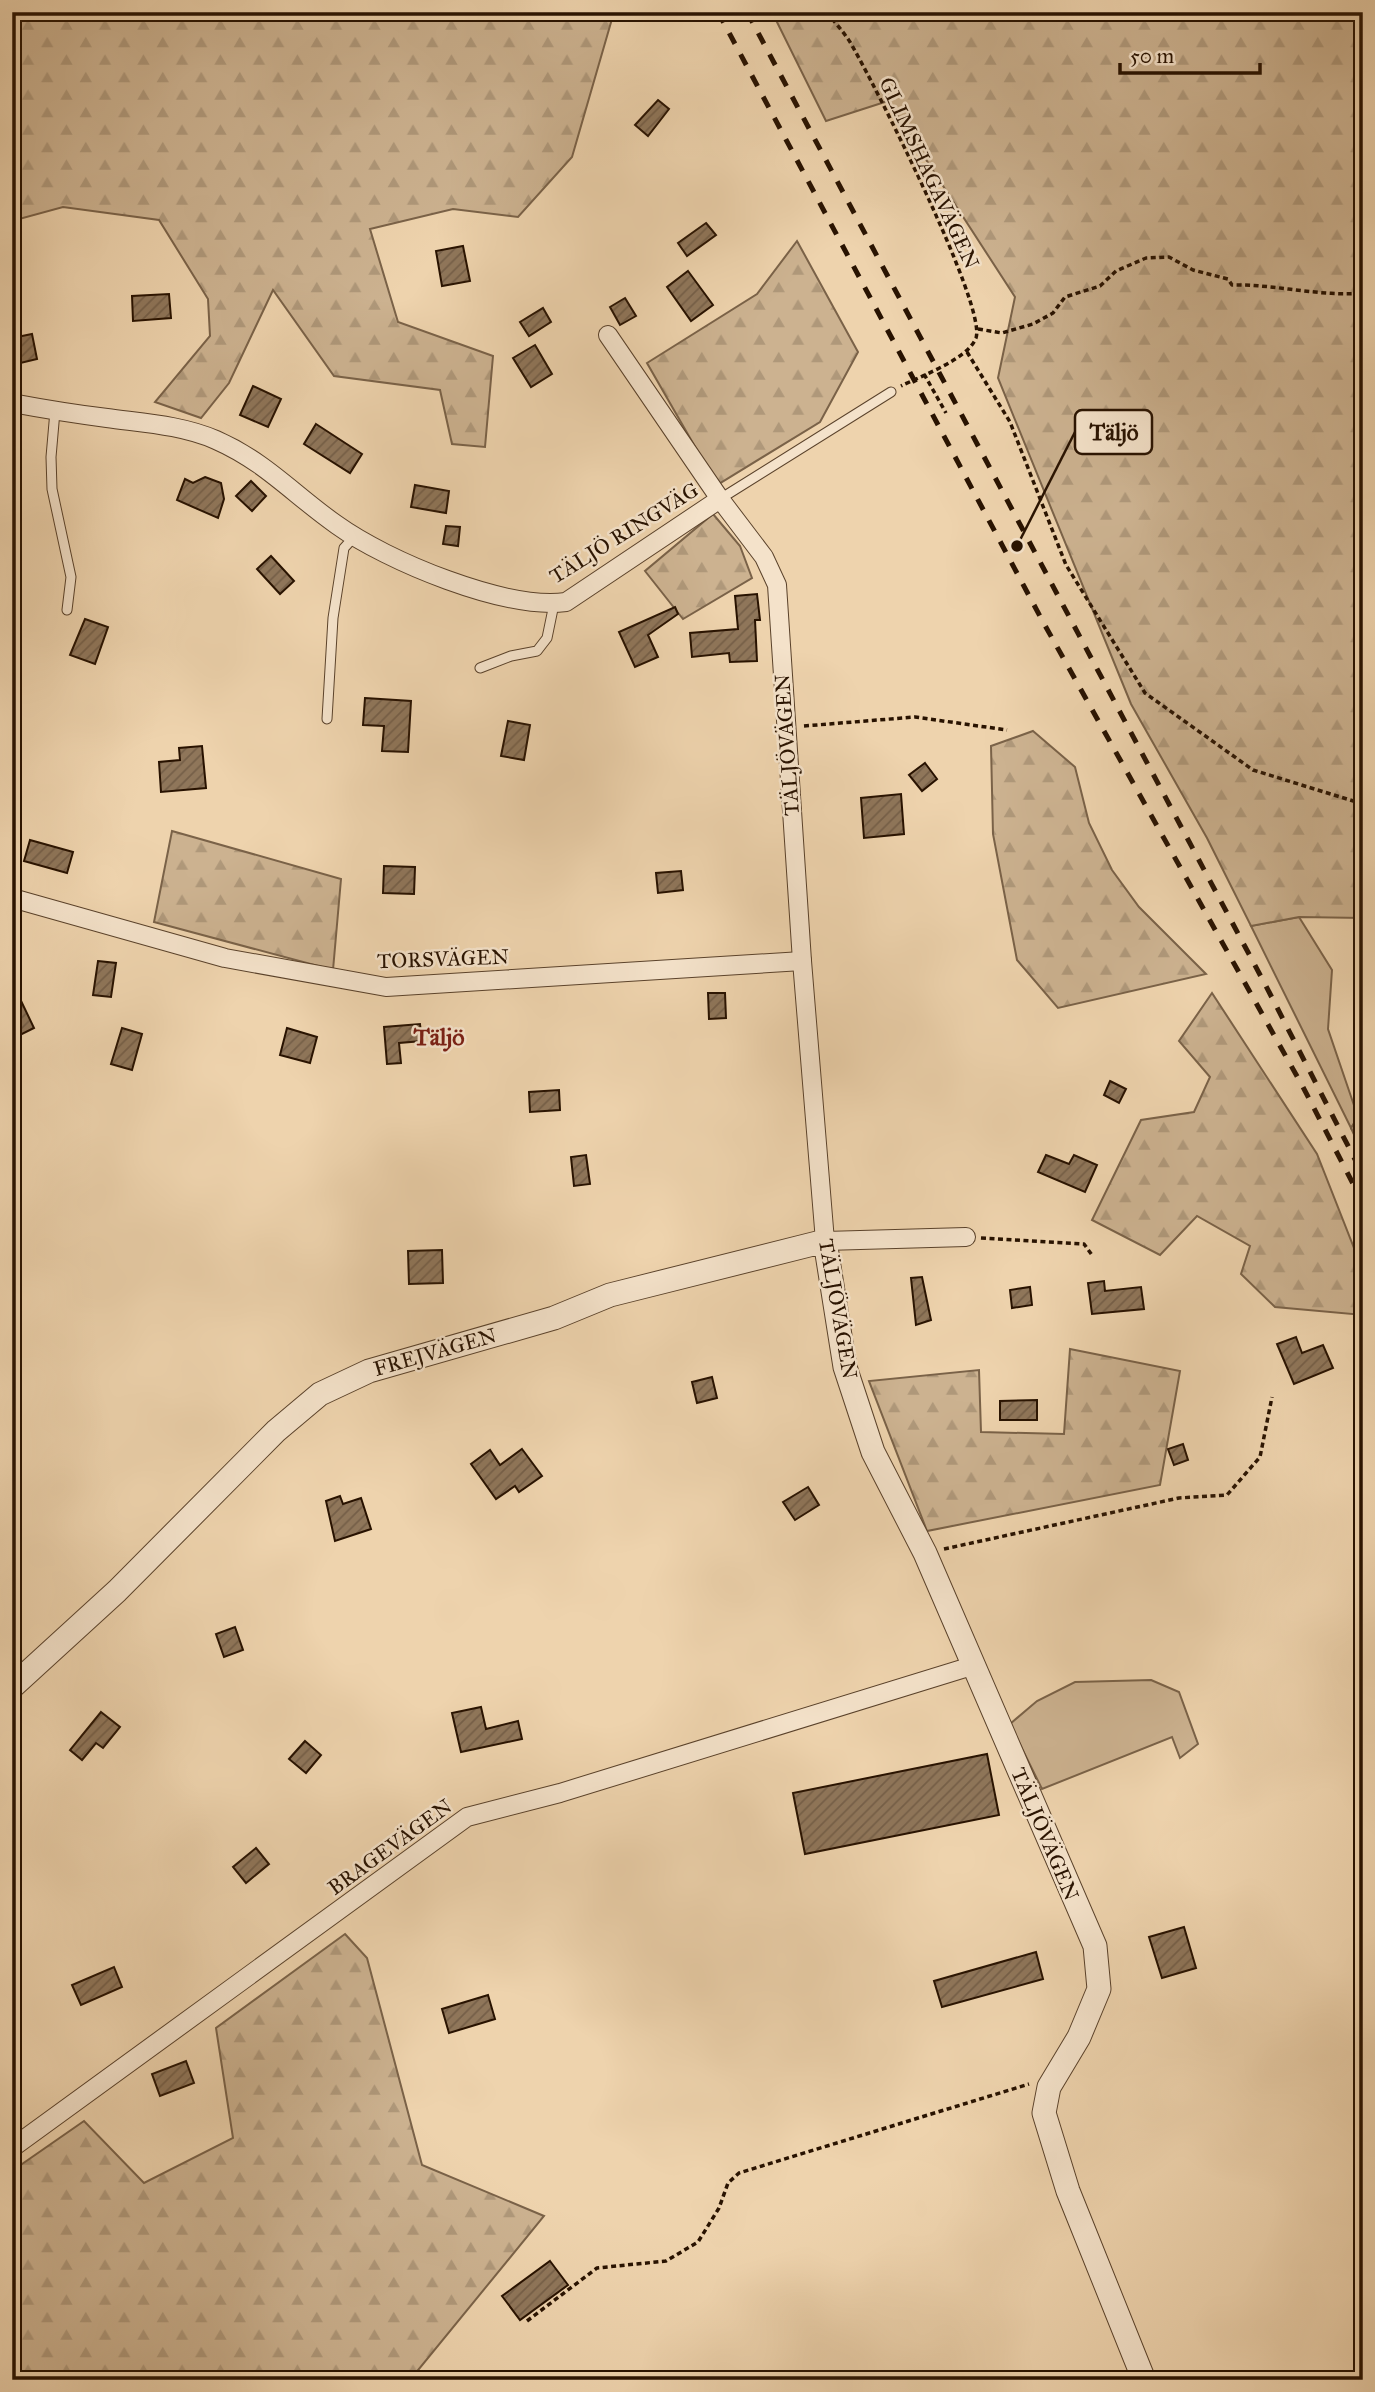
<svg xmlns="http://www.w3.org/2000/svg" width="1375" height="2392" font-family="'IM FELL Great Primer',serif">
  <defs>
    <pattern id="forest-firs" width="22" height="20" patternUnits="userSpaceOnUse" patternTransform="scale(1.75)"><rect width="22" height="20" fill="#ccb290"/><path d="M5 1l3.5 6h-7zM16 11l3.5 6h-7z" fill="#af987a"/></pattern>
    <pattern id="building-hatch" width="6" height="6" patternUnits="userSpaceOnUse" patternTransform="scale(1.75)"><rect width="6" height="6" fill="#8f765a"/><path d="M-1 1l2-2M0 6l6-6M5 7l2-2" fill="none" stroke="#755f48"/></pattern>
  </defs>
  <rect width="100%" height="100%" fill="#eed3ad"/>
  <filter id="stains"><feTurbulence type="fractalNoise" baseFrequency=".00286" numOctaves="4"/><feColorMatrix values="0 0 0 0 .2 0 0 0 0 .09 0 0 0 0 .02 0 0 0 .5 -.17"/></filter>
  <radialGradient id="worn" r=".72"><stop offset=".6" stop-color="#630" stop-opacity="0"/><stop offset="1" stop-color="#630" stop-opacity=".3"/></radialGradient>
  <g fill="#ccb290" stroke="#7a6248" stroke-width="2">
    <polygon points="1299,917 1332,970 1328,1029 1358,1117 1351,1128 1251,926"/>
    <polygon points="1151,1680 1179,1692 1198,1744 1180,1758 1172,1737 1042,1789 1010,1724 1037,1701 1075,1682"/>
  </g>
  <g fill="url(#forest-firs)" stroke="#7a6248" stroke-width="2">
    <polygon points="12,12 614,12 572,157 518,217 453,209 370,229 398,322 493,356 485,447 452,444 440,390 334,376 273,290 229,383 201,418 155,402 210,336 208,299 159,220 63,207 12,221"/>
    <polygon points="772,12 1363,12 1363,918 1299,917 1251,926 1207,838 1131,704 998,378 1015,297 888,101 826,121"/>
    <polygon points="797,241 858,352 820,422 717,485 647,363 757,294"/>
    <polygon points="713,514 740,546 752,578 683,619 645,571"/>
    <polygon points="1033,731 1075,767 1089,823 1112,870 1139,907 1206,974 1058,1008 1017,960 993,834 991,746"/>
    <polygon points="172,831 341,879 333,970 154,922"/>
    <polygon points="1212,993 1317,1154 1363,1271 1363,1315 1275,1307 1241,1274 1250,1246 1197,1216 1160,1255 1092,1220 1141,1120 1194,1112 1210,1077 1179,1041"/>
    <polygon points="1358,1117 1363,1120 1363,1154 1351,1128"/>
    <polygon points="1070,1349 1180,1371 1160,1485 927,1531 869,1381 979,1370 981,1432 1064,1434"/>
    <polygon points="345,1934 367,1958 422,2165 544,2216 410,2380 12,2380 12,2171 84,2121 144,2183 233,2138 216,2028"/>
  </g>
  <g fill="url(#building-hatch)" stroke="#281200" stroke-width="2">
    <polygon points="658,100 669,109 648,136 635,125"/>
    <polygon points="706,223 716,235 687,256 678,243"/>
    <polygon points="463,246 470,281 442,286 436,251"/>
    <polygon points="688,271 713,305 691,321 667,287"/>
    <polygon points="169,294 171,318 133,321 132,296"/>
    <polygon points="625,298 636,316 620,325 610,307"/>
    <polygon points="543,308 551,322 529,336 520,322"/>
    <polygon points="32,334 37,359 12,365 12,338"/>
    <polygon points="535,345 552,374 531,387 513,358"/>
    <polygon points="253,386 281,399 268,427 240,415"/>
    <polygon points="316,424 362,454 350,473 304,444"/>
    <polygon points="205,477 221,483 224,499 218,518 177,500 185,479 193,483"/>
    <polygon points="251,481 266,496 252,511 236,496"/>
    <polygon points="415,485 449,491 446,513 411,507"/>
    <polygon points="446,526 460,527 458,546 443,544"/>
    <polygon points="271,556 294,581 280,594 257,569"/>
    <polygon points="757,594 760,620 755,620 757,661 730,662 729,653 692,657 690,633 738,629 735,596"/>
    <polygon points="675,607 678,614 648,635 658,657 635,667 619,632"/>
    <polygon points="85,619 108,627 95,664 70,655"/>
    <polygon points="365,698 411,701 408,752 382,751 384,726 363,725"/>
    <polygon points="508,721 530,725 524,760 501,756"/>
    <polygon points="202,746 206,788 161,792 159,762 180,760 179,748"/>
    <polygon points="925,763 937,779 922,791 909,775"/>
    <polygon points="901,794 904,834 864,838 861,798"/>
    <polygon points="30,840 73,852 67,873 24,861"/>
    <polygon points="384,866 415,867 414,894 383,893"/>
    <polygon points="681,871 683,890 658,893 656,873"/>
    <polygon points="98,961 116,963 111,997 93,995"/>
    <polygon points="12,982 34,1028 12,1039"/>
    <polygon points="708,993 725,993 726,1018 709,1019"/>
    <polygon points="420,1024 422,1041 399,1043 401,1063 387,1064 384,1027"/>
    <polygon points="122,1028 142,1034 132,1070 111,1064"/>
    <polygon points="287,1028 317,1037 310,1063 280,1055"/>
    <polygon points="1110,1081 1126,1089 1119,1103 1104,1095"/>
    <polygon points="559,1090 560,1110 530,1112 529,1092"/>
    <polygon points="586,1155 590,1184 574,1186 571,1157"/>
    <polygon points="1046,1155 1069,1164 1074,1155 1097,1165 1085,1192 1038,1172"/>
    <polygon points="442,1250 443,1283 409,1284 408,1251"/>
    <polygon points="922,1277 931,1320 916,1325 911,1278"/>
    <polygon points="1104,1281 1105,1291 1141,1287 1144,1309 1092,1314 1088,1283"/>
    <polygon points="1030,1287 1032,1305 1012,1308 1010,1290"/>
    <polygon points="1296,1337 1302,1353 1323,1345 1333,1368 1294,1384 1277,1344"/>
    <polygon points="712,1377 717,1398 697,1403 692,1382"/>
    <polygon points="1037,1400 1037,1420 1000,1420 1000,1401"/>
    <polygon points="1183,1444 1188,1460 1174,1465 1168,1449"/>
    <polygon points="522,1449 542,1476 519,1492 515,1486 496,1499 471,1464 490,1450 500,1465"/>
    <polygon points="808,1487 819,1505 795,1520 783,1502"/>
    <polygon points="340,1496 343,1504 361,1498 371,1529 335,1541 326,1501"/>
    <polygon points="235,1627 243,1650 224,1657 216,1634"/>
    <polygon points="481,1707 486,1729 518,1721 522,1739 461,1752 452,1713"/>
    <polygon points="101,1712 120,1727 103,1748 96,1743 82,1760 70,1750"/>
    <polygon points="305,1741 321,1755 306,1773 289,1759"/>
    <polygon points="987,1754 999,1815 805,1854 793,1793"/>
    <polygon points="256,1848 269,1864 246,1883 233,1867"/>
    <polygon points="1184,1927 1196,1968 1162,1978 1149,1937"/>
    <polygon points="1036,1952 1043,1979 942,2007 934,1981"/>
    <polygon points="114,1967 122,1987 81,2005 72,1985"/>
    <polygon points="488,1995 495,2019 449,2033 442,2009"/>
    <polygon points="186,2061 194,2083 160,2096 152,2074"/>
    <polygon points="550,2261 568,2285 520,2320 502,2296"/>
  </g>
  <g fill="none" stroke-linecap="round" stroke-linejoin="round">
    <g stroke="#5a422b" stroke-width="11">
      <g id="service">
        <polyline points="55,411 51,457 52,489 71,577 67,610"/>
        <polyline points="720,499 891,392"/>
        <polyline points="480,668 511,656 537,651 547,638 554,604"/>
        <polyline points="327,719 333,618 344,548 355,536"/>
      </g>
    </g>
    <g stroke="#5a422b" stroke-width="20">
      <g id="minor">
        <polyline points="608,335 720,499 764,557 777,585 802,961 825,1241 966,1237"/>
        <path d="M12,403C44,409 75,414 107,418C143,423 182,425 216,440C266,462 294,495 337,525C387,561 505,610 566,602L720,499"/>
        <polyline points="12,898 225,958 386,987 802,961"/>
        <polyline points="12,2148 467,1817 560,1793 975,1665"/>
      </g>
    </g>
    <g stroke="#5a422b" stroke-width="25">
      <polyline id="tertiary" points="12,1687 117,1591 276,1431 320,1394 369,1371 554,1318 610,1295 825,1241 845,1367 873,1452 925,1553 1095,1946 1099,1989 1079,2037 1049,2087 1044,2113 1068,2191 1144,2380"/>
    </g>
    <g stroke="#281200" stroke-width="3.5" stroke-dasharray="5 3.5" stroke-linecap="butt">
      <path d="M827,12C834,22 843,31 850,42C873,81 987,306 976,338C968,359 921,376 901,386"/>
      <path d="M978,329L1002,333L1033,324L1053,313L1065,297L1100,286L1116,271L1146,258L1169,257L1193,270L1228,279L1232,285C1276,284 1319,297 1363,293"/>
      <polyline points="967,352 1010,422 1066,565 1145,693 1253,770 1363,804"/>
      <polyline points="924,374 946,413"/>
      <polyline points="804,726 915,717 1007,730"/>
      <polyline points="981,1238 1084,1244 1092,1255"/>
      <polyline points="944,1549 1179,1498 1227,1495 1260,1457 1272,1397"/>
      <polyline points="527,2321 597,2268 666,2261 698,2242 719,2208 728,2183 739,2173 1029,2084"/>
    </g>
    <use href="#service" stroke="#f4e2ca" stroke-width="9"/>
    <use href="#minor" stroke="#f4e2ca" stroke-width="18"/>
    <use href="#tertiary" stroke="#f4e2ca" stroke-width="23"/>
    <g stroke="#281200" stroke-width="5" stroke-dasharray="12 12" stroke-linecap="butt">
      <polyline points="718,12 1042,620 1303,1087 1363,1203"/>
      <polyline points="747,12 1266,986 1363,1175"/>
    </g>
  </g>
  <g text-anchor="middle" stroke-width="5" stroke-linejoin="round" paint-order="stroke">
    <g font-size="21" fill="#281200" stroke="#f4e2ca">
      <text transform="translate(929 173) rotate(65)" y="7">GLIMSHAGAVÄGEN</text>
      <text transform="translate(624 533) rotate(-32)" y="7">TÄLJÖ RINGVÄG</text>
      <text transform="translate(787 745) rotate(-94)" y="7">TÄLJÖVÄGEN</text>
      <text transform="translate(443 959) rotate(-2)" y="7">TORSVÄGEN</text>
      <text transform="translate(838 1309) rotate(80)" y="7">TÄLJÖVÄGEN</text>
      <text transform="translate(435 1352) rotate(-16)" y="7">FREJVÄGEN</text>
      <text transform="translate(1045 1834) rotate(67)" y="7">TÄLJÖVÄGEN</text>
      <text transform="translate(390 1847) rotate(-36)" y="7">BRAGEVÄGEN</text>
    </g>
    <g font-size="24" font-weight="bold" fill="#7a1f14" stroke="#f4e2ca">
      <text x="439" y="1045">Täljö</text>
    </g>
  </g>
  <path fill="none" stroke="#281200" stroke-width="2.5" d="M1017 546L1075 432"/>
  <circle fill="#281200" stroke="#f4e2ca" stroke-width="2.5" cx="1017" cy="546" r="7"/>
  <rect fill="#f4e2ca" stroke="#281200" stroke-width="2.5" x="1075" y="410" width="77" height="44" rx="7"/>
  <g font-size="23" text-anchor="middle" font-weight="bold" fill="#281200">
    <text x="1114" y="440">Täljö</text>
  </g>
  <rect width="1375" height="2392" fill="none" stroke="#eed3ad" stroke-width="42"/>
  <rect x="14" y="14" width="1347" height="2364" fill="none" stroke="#281200" stroke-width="3.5"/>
  <rect x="21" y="21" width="1333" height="2350" fill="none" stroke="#281200" stroke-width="2"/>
  <path d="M1120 63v10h140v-10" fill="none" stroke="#281200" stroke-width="3.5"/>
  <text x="1130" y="63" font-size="21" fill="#281200" stroke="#f4e2ca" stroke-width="5" paint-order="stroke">50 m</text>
  <rect width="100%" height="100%" filter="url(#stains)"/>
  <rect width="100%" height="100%" fill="url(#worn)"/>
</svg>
